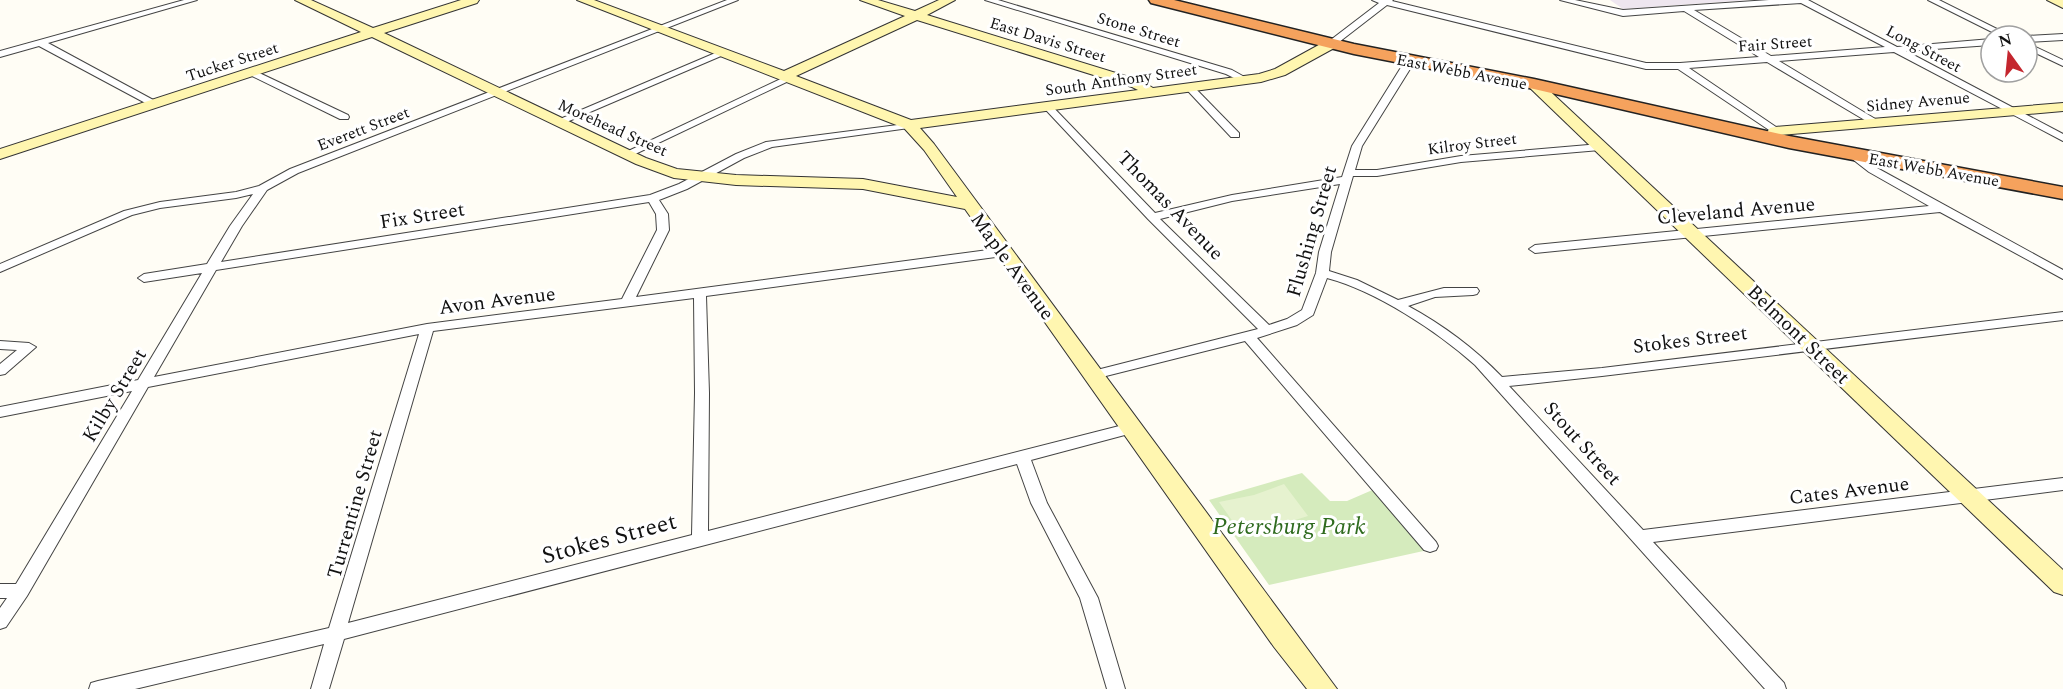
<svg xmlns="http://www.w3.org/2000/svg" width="2063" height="689" font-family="Spectral,serif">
  <rect width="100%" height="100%" fill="#fffdf5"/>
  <polygon fill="#eee6ef" points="1610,0 1750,0 1623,9"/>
  <polygon fill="#d5ebbd" points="1302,473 1330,501 1347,501 1377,488 1428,550 1269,585 1209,500"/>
  <polygon fill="#e6f2cf" points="1284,484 1308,516 1243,536 1219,502 1254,495"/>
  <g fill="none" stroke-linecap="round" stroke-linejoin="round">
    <g stroke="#444" stroke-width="2">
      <g id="street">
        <polygon points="184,0 197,0 48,43 157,102 157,106 151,106 39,46 0,57 0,51"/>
        <path d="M727,0H738L298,173L267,190L242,226L221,262L650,195L679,184L736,154L766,142L913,123V127L909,128L772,147L744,158L687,189L659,200L668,214L669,230L636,297L1003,248L1009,252L1003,256L706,296L709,393L708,531L1131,423L1136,424L1138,428L1136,432L1031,460L1047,503L1098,598L1125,689H1107L1080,598L1031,503L1017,464L344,639L329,689H311L324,644L135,689H89L91,683L98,681L329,628L419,334L148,387L27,596L6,627L0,629V608L7,598H0V584H16L132,391L0,417V407L138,380L202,273L144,282L138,278L144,274L207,264L230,226L253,194L236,198L160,208L132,215L0,272V264L124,211L160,202L236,192L259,186L290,169ZM649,202L656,214L657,230L622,299L427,324L154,377L216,270ZM694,298L695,393L692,535L348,623L433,331Z"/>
        <polygon points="985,0 998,0 1232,70 1250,80 1242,82 1226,74"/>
        <path d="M1372,0H1393L1392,1L1646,63H1680L1759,57L1684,11L1623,16L1560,0H1575L1623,10L1769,0H1808L1897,47L1991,39V45L1906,51L2063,134V141L1894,52L1779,61L1877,120L1878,122L1873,125L1767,62L1689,68L1779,129V133L1775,134L1678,69H1646L1387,5L1334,46H1328V42L1379,3ZM1801,3L1885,47L1771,56L1694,10Z"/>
        <polygon points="1928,0 1939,0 2011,36 2000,36"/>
        <polygon points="2063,34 2063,40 2027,42 2027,36"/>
        <polygon points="2027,43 2063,60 2063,66 2027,49"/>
        <polygon points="720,51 728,53 562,124 558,125 553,122"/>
        <path d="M1410,58L1415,61L1362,146L1355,170H1377L1461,156L1600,144L1605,147L1600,150L1461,162L1377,176H1353L1331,252L1329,271L1357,280L1398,300L1444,288H1477L1479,291L1477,294L1473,295L1435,297L1408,306C1443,325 1474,348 1502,377L1602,368L2063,312V320L1602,376L1509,386L1643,530L2063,478V490L1653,542L1784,683L1786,689H1765L1475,365C1437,331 1376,291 1327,278L1313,315L1297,325L1257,338L1436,542L1438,546L1436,550L1430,552L1424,550L1245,341L1094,379L1089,378L1087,375L1089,372L1258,329L1148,219L1045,109V105H1051L1155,213L1232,195L1342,177L1352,146L1405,61ZM1340,184L1319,252L1316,273L1302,310L1287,319L1269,325L1160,219L1232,201Z"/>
        <polygon points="251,69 348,115 349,117 348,119 340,119 248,74 246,72"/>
        <polygon points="787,76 795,78 631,156 627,157 622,154"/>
        <polygon points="1187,86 1193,86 1239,133 1239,137 1231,137 1187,90"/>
        <polygon points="1855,153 1877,168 2063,270 2063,279 1940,212 1535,253 1529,249 1535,245 1929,206 1869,172 1851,158 1851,154"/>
        <polygon points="0,341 29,343 36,347 5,374 0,375 0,364 17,350 0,349"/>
      </g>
    </g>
    <g stroke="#333" stroke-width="2">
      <g id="secondary">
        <path d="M295,0H311L373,28L461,0H479L477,3L384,33L646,158L677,169L736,175L863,179L957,197L924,150L904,128L577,0H594L784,71L905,16L860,0H878L915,11L939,0H955L927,15L1142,81L1153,88L1259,74L1275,69L1326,41H1336L1337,44L1336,47L1285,75L1261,82L920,128L934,144L1337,689H1307L1274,647L965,209L863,189L736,185L674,178L636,164L372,37L0,159V149L361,32ZM917,20L1132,87L1138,90L911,120L796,76Z"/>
        <polygon points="2047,0 2063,0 2063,8"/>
        <polygon points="1534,80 1539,81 2063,570 2063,595 2054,592 1529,87 1527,84"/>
        <polygon points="2063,103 2063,111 1780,135 1775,141 1770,142 1763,138 1770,128 1775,127"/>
      </g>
    </g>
    <g stroke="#222" stroke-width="3">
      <polygon id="highway" points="1149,0 1174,0 1354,44 1534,79 1789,136 2063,187 2063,199 1789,148 1534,89 1354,54 1151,3"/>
    </g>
    <use href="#street" fill="#fff" fill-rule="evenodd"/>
    <use href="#secondary" fill="#fff6b0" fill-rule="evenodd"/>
    <use href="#highway" fill="#f5a25d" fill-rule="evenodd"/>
  </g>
  <g text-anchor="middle" stroke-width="6" stroke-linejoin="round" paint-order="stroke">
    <g font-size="16" fill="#111" stroke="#fff">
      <text transform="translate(1139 29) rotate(17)" y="6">Stone Street</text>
      <text transform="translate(1048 39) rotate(17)" y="6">East Davis Street</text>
      <text transform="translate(1775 43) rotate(-4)" y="6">Fair Street</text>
      <text transform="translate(1924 48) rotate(28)" y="6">Long Street</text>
      <text transform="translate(232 61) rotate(-18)" y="6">Tucker Street</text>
      <text transform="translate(1462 71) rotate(11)" y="6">East Webb Avenue</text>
      <text transform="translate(1121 79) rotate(-8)" y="6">South Anthony Street</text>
      <text transform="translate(1918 101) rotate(-5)" y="6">Sidney Avenue</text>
      <text transform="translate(613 127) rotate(24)" y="6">Morehead Street</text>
      <text transform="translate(363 128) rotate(-21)" y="6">Everett Street</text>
      <text transform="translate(1472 143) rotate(-7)" y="6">Kilroy Street</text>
      <text transform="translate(1934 169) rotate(10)" y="6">East Webb Avenue</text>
    </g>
    <g font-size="20" fill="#111" stroke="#fff">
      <text transform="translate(1171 205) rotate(46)" y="7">Thomas Avenue</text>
      <text transform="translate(1736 210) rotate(-5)" y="7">Cleveland Avenue</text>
      <text transform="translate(422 215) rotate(-9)" y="7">Fix Street</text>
      <text transform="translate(1311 231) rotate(-74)" y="7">Flushing Street</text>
      <text transform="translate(1013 266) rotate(54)" y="7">Maple Avenue</text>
      <text transform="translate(497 300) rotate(-7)" y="7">Avon Avenue</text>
      <text transform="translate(1799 334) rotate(44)" y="7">Belmont Street</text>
      <text transform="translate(1690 339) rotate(-7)" y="7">Stokes Street</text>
      <text transform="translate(114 395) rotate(-59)" y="7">Kilby Street</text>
      <text transform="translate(1583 443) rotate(48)" y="7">Stout Street</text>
      <text transform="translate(1849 490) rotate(-7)" y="7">Cates Avenue</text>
      <text transform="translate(354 504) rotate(-74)" y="7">Turrentine Street</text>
    </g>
    <g font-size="24" font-style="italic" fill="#2f6b1f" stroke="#fff">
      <text x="1289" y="534">Petersburg Park</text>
    </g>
    <g font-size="24" fill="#111" stroke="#fff">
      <text transform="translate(609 538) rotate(-15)" y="8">Stokes Street</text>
    </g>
  </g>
  <g transform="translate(2009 54) rotate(345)"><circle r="28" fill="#ffffff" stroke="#a0a0a0" stroke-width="1.5"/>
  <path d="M0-4.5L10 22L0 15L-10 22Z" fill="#c4262e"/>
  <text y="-9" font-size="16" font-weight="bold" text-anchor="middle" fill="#111111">N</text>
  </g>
</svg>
